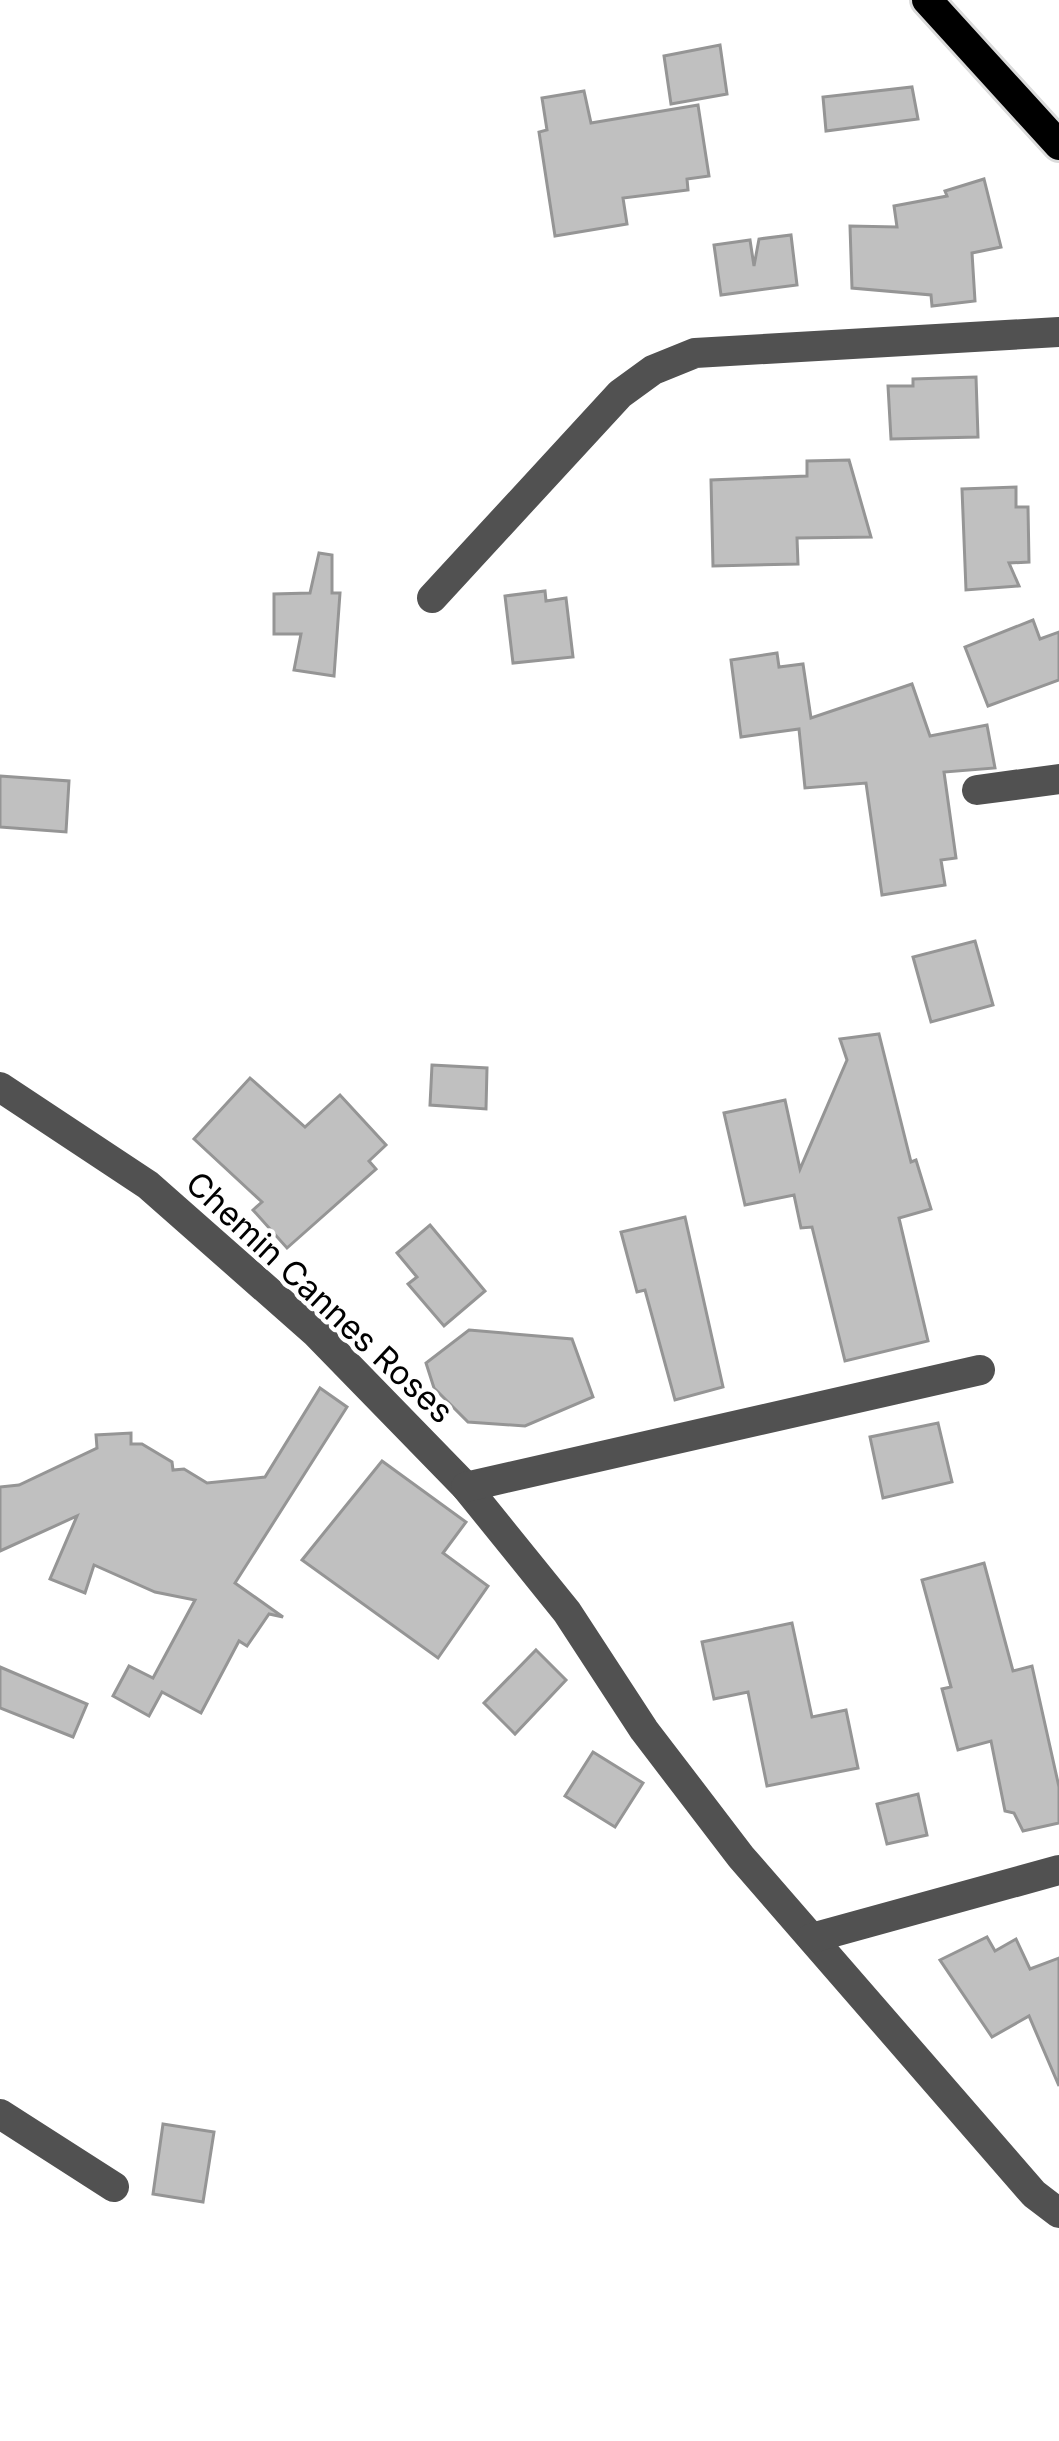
<svg xmlns="http://www.w3.org/2000/svg" width="1059" height="2441" font-family="Inter,sans-serif">
  <rect width="100%" height="100%" fill="#fff"/>
  <g fill="#c0c0c0" stroke="#959595" stroke-width="3">
    <polygon points="720,45 727,94 671,104 664,56"/>
    <polygon points="912,87 918,119 826,131 823,97"/>
    <polygon points="584,91 591,123 698,105 709,176 687,179 688,190 623,198 627,224 555,236 539,132 547,130 542,98"/>
    <polygon points="984,179 1001,247 972,253 975,301 932,306 931,295 852,288 850,226 897,227 894,206 947,196 945,191"/>
    <polygon points="791,235 797,285 721,295 714,245 750,240 754,266 759,239"/>
    <polygon points="976,377 978,437 891,439 888,386 913,386 913,379"/>
    <polygon points="849,460 871,537 797,538 798,564 713,566 711,480 807,476 807,461"/>
    <polygon points="1016,487 1016,507 1028,507 1029,562 1009,563 1019,586 966,590 962,489"/>
    <polygon points="319,553 332,555 332,593 340,593 334,676 294,670 301,634 274,634 274,594 310,593"/>
    <polygon points="545,591 546,601 566,598 573,657 513,663 505,596"/>
    <polygon points="1033,620 1040,639 1059,632 1059,680 988,706 965,647"/>
    <polygon points="777,653 779,667 803,664 811,718 912,684 930,736 987,725 995,768 944,772 956,858 941,860 945,885 882,895 866,783 805,788 799,729 741,737 731,660"/>
    <polygon points="0,776 69,781 66,832 0,827"/>
    <polygon points="975,941 993,1005 931,1022 913,957"/>
    <polygon points="879,1034 911,1162 916,1160 931,1209 899,1218 928,1341 845,1361 812,1227 801,1228 794,1195 745,1205 724,1113 785,1100 800,1169 847,1060 840,1039"/>
    <polygon points="432,1065 487,1068 486,1109 430,1105"/>
    <polygon points="250,1078 305,1127 340,1095 386,1145 369,1161 376,1169 287,1248 253,1210 262,1202 194,1139"/>
    <polygon points="685,1217 723,1387 675,1400 645,1290 637,1292 621,1232"/>
    <polygon points="430,1225 485,1291 444,1326 408,1284 417,1277 397,1253"/>
    <polygon points="469,1330 572,1339 593,1397 525,1426 468,1422 434,1388 426,1363"/>
    <polygon points="320,1388 347,1407 235,1583 283,1617 269,1614 247,1646 239,1641 201,1713 162,1692 149,1716 113,1696 129,1666 153,1678 195,1600 155,1592 94,1565 85,1593 50,1579 77,1516 0,1551 0,1487 19,1485 97,1448 96,1435 131,1433 131,1444 142,1444 172,1462 173,1470 184,1469 207,1483 265,1477"/>
    <polygon points="938,1423 952,1482 883,1498 870,1437"/>
    <polygon points="382,1461 466,1522 443,1553 488,1586 438,1658 302,1560"/>
    <polygon points="984,1563 1013,1671 1032,1666 1059,1787 1059,1823 1023,1831 1014,1813 1005,1811 991,1741 958,1750 942,1689 951,1687 922,1580"/>
    <polygon points="792,1623 812,1717 846,1710 858,1768 767,1786 748,1692 714,1699 702,1642"/>
    <polygon points="536,1650 566,1680 515,1734 484,1703"/>
    <polygon points="0,1667 87,1704 73,1737 0,1708"/>
    <polygon points="593,1752 643,1783 615,1827 565,1796"/>
    <polygon points="918,1794 927,1835 887,1844 877,1804"/>
    <polygon points="987,1937 995,1951 1016,1939 1030,1969 1059,1958 1059,2086 1029,2016 992,2037 940,1960"/>
    <polygon points="163,2124 214,2132 203,2202 153,2194"/>
  </g>
  <g fill="none" stroke-linecap="round" stroke-linejoin="round">
    <g stroke="#dbdbdb" stroke-width="36">
      <polyline id="major" points="927,0 1059,145"/>
    </g>
    <g stroke="#515151" stroke-width="30">
      <polyline points="432,598 620,394 653,370 695,353 1059,332"/>
      <polyline points="977,790 1059,779"/>
      <polyline points="0,1087 148,1185 316,1333 466,1487 567,1612 644,1730 741,1857 1034,2194 1059,2213"/>
      <polyline points="466,1487 980,1370"/>
      <polyline points="812,1938 1059,1870"/>
      <polyline points="0,2114 114,2187"/>
    </g>
    <use href="#major" stroke="#000" stroke-width="30"/>
  </g>
  <g text-anchor="middle" stroke-width="9" stroke-linejoin="round" paint-order="stroke">
    <g font-size="33" fill="#000" stroke="#fff">
      <text transform="translate(320 1297) rotate(43)" y="12">Chemin Cannes Roses</text>
    </g>
  </g>
</svg>
